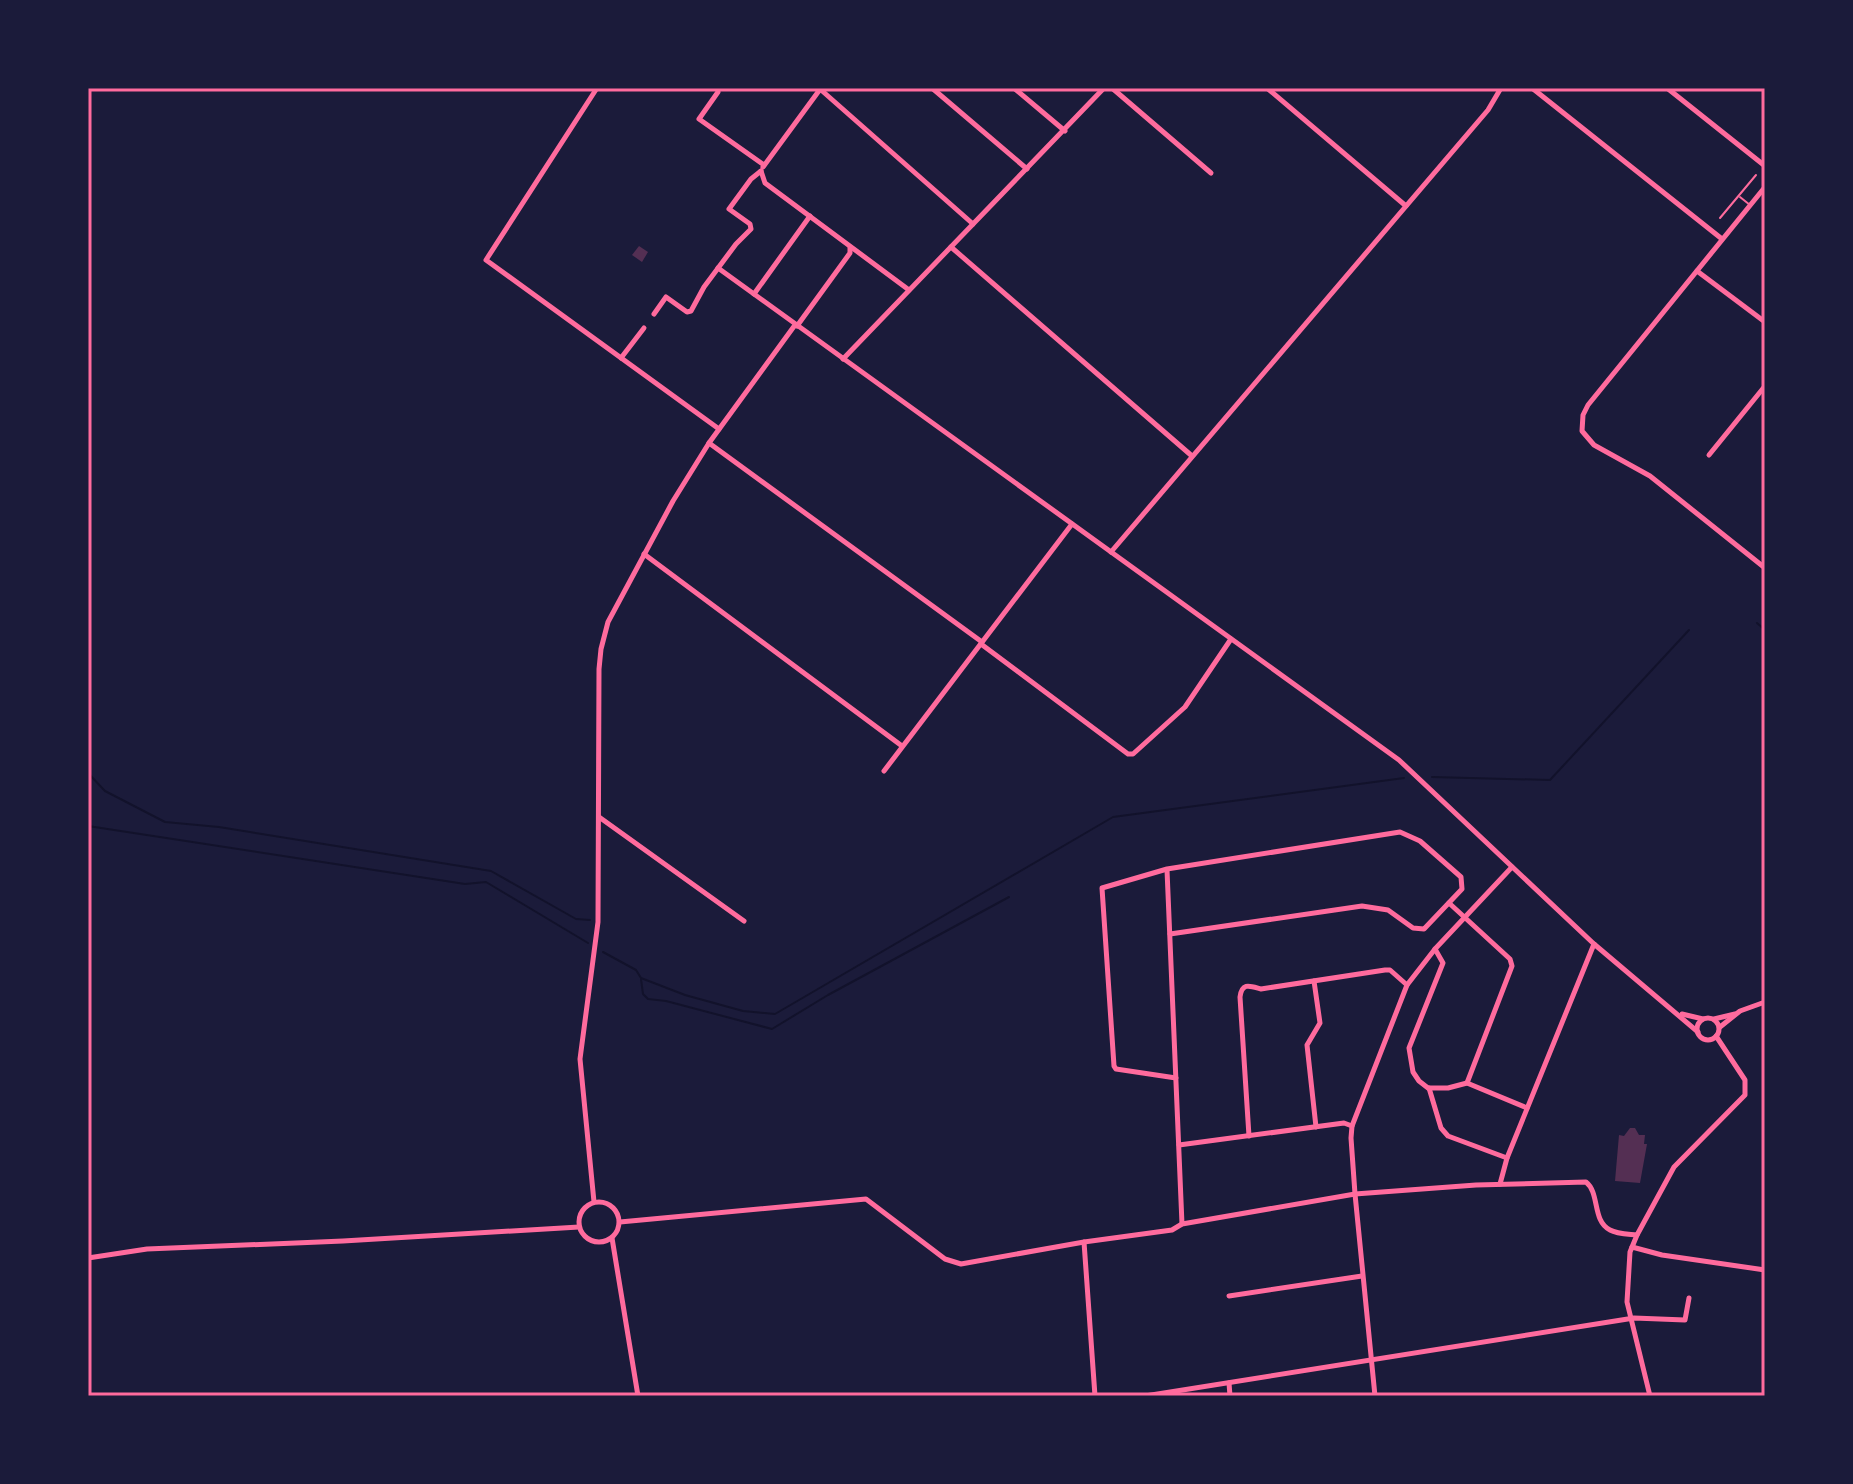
<svg xmlns="http://www.w3.org/2000/svg" width="1853" height="1484" font-family="'PT Serif',serif">
  <rect width="100%" height="100%" fill="#1b1b3a"/>
  <g fill="none" stroke-linecap="round" stroke-linejoin="round">
    <g stroke="#12122b" stroke-width="2">
      <polyline points="1757,623 1765,630"/>
      <polyline points="88,773 105,791 165,822 219,827 491,871 576,919 590,920"/>
      <polyline points="1432,777 1550,780 1689,630"/>
      <polyline points="88,826 465,884 486,882 588,943"/>
      <polyline points="603,952 636,970 641,978 685,995 743,1011 775,1014 1113,817 1404,778"/>
      <polyline points="641,979 643,994 648,999 666,1001 772,1029 828,995 1009,897"/>
    </g>
  </g>
  <g fill="#542f53">
    <polygon points="639,246 648,252 642,262 632,255"/>
    <polygon points="1630,1128 1635,1128 1639,1135 1645,1135 1644,1144 1647,1144 1640,1183 1615,1181 1619,1135 1624,1136"/>
  </g>
  <g fill="none" stroke-linecap="round" stroke-linejoin="round">
    <g stroke="#ff6b9d" stroke-width="2">
      <polyline points="1740,197 1750,205"/>
      <polyline points="1720,218 1756,175"/>
    </g>
    <g stroke="#ff6b9d" stroke-width="5">
      <polyline points="597,88 486,260 719,429"/>
      <polyline points="932,88 1027,169"/>
      <polyline points="1014,88 1065,131"/>
      <polyline points="1112,88 1211,173"/>
      <polyline points="1267,88 1406,206"/>
      <polyline points="1532,88 1722,239"/>
      <polyline points="1667,88 1765,166"/>
      <polyline points="820,89 973,224"/>
      <polyline points="718,92 699,119 764,165"/>
      <polyline points="763,167 821,88"/>
      <polyline points="761,171 765,183 909,290"/>
      <polyline points="1765,187 1588,405 1583,415 1582,431 1594,445 1650,476 1765,568"/>
      <polyline points="951,247 1192,456"/>
      <polyline points="718,268 1399,760 1594,944 1698,1032"/>
      <polyline points="1697,271 1765,322"/>
      <polyline points="754,294 810,216"/>
      <polyline points="654,314 666,297 687,312 691,311 704,287 736,244 751,229 750,224 729,209 751,179 761,171"/>
      <polyline points="797,326 850,253 850,248"/>
      <polyline points="621,358 644,328"/>
      <polyline points="843,359 1104,88"/>
      <polyline points="709,443 982,642"/>
      <polyline points="1709,455 1765,386"/>
      <polyline points="1111,552 1488,110 1501,88"/>
      <polyline points="644,554 902,746"/>
      <polyline points="981,644 1128,754 1133,754 1185,707 1231,639"/>
      <polyline points="884,771 1072,524"/>
      <polyline points="599,817 744,921"/>
      <polyline points="1167,870 1182,1224"/>
      <polyline points="1449,903 1510,959 1512,966 1467,1083"/>
      <polyline points="1170,934 1362,906 1388,910 1413,928 1424,929 1462,889 1461,877 1420,841 1400,832 1167,869 1102,888 1114,1066 1116,1069 1176,1078"/>
      <polyline points="1435,949 1443,963 1409,1048 1413,1072 1419,1081 1428,1088 1448,1088 1467,1083 1527,1108"/>
      <polyline points="1314,981 1320,1023 1307,1045 1316,1127"/>
      <polyline points="1682,1014 1703,1019"/>
      <circle cx="1708" cy="1029" r="11"/>
      <polyline points="1714,1019 1735,1014"/>
      <polyline points="1720,1027 1740,1011 1765,1002"/>
      <polyline points="1429,1088 1441,1128 1448,1136 1507,1158"/>
      <path d="M1249,1136L1240,997C1242,982 1250,986 1261,989L1385,970H1390L1407,985"/>
      <polyline points="1179,1145 1344,1123 1352,1126"/>
      <polyline points="1500,1184 1507,1158 1594,944"/>
      <circle cx="599" cy="1222" r="20"/>
      <polyline points="594,1202 580,1059 598,922 599,669 601,649 608,622 673,501 709,443 795,325"/>
      <path d="M620,1222L866,1199L945,1259L961,1264L1084,1242L1172,1230L1182,1224L1355,1194L1476,1185L1586,1182C1600,1193 1592,1221 1610,1230C1617,1234 1628,1234 1637,1235"/>
      <polyline points="612,1238 638,1396"/>
      <polyline points="1084,1242 1095,1396"/>
      <polyline points="1632,1247 1662,1255 1765,1270"/>
      <polyline points="88,1258 147,1249 343,1241 579,1227"/>
      <polyline points="1229,1296 1362,1276"/>
      <polyline points="1229,1383 1230,1396"/>
      <polyline points="1145,1396 1634,1318 1685,1320 1689,1298"/>
      <polyline points="1375,1396 1355,1194 1351,1138 1352,1126 1407,985 1435,949 1512,867"/>
      <polyline points="1650,1396 1627,1302 1630,1252 1637,1235 1674,1167 1745,1095 1745,1080 1716,1036"/>
    </g>
  </g>
  <rect width="1853" height="1484" fill="none" stroke="#1b1b3a" stroke-width="180"/>
  <rect x="90" y="90" width="1673" height="1304" fill="none" stroke="#ff6b9d" stroke-width="3"/>
</svg>
